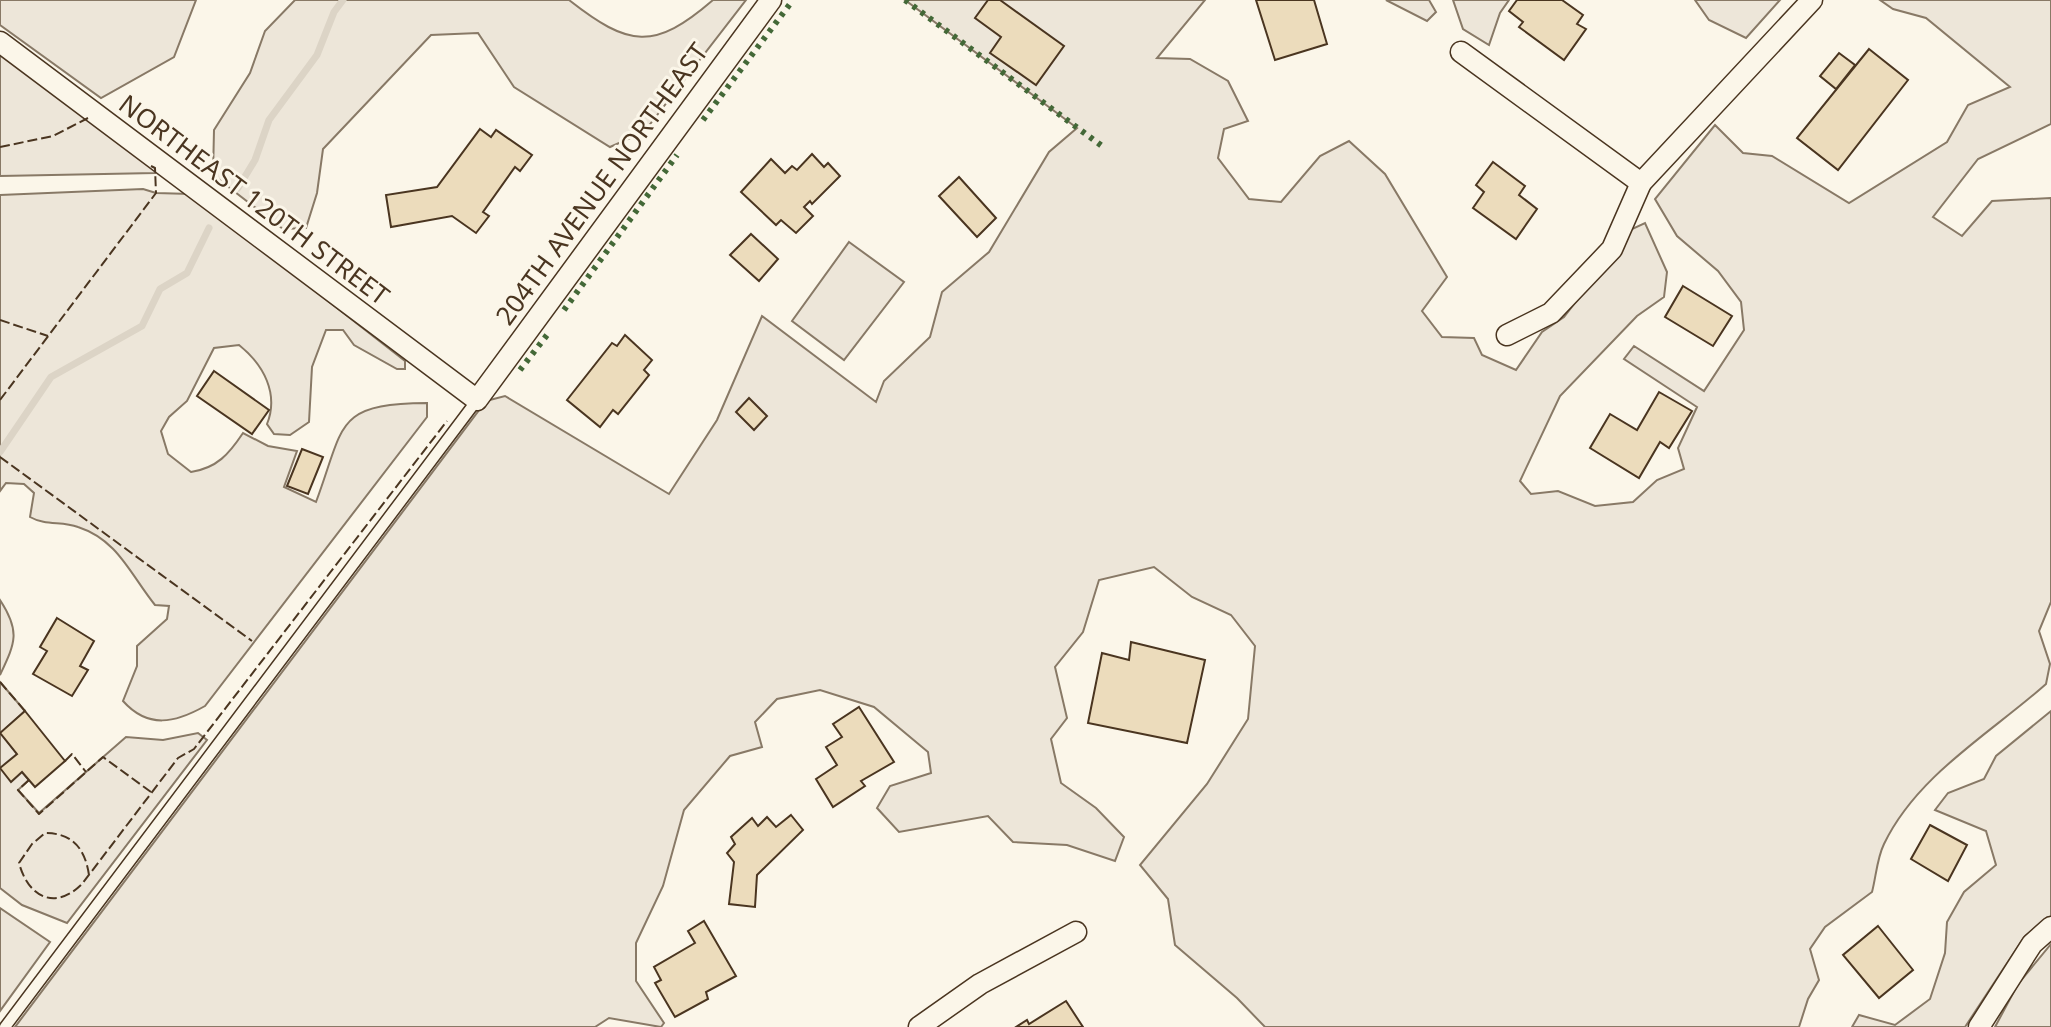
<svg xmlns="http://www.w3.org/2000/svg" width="2051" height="1027" font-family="'Noto Sans',sans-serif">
  <rect width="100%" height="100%" fill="#fbf6e9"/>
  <g fill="#ede6d9" stroke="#887966" stroke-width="2">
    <polygon points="0,0 196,0 174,57 101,98 0,25"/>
    <path d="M295,0H569C629,47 654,51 713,0H746L644,132L610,147L514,87L478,33L431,35L323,149L317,193L306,228L283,229L213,175L214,130L250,73L265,31Z"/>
    <path d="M905,0H1205L1157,58L1190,59L1228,81L1248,121L1224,129L1218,158L1249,199L1281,202L1320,156L1349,141L1385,174L1447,277L1422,311L1442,337L1474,338L1482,355L1516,370L1542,332L1564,317L1632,229L1645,223L1667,272L1664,297L1637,316L1560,396L1520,481L1531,494L1558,491L1595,506L1633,502L1657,480L1684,469L1678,448L1697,407L1624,359L1634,346L1704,391L1744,330L1741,302L1718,271L1677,236L1655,199L1715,125L1743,153L1772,156L1849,203L1947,142L1968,105L2010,87L1926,18L1893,9L1880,0H2051V124L1978,159L1933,217L1962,236L1992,201L2051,198V602L2039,631L2050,664L2046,684C1991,733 1917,775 1884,844C1877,858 1876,877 1872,892L1825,927L1810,949L1819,980L1808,999L1799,1027H1265L1237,998L1175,945L1168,899L1140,865L1207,784L1248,719L1255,646L1231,615L1192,597L1154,567L1099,580L1083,632L1055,667L1067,718L1051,739L1061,783L1096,808L1124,837L1115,861L1067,845L1013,842L988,816L899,832L877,808L890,786L931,773L928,752L874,707L820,690L777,699L755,722L762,747L730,756L684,810L663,886L636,943V981L664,1023L661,1027L609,1018L595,1027H15L486,401L505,396L669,494L717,420L762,316L876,402L884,381L930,337L942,292L989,252L1049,152L1077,128Z"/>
    <polygon points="1386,0 1429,0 1436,12 1427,21"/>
    <polygon points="1453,0 1509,0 1500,13 1489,45 1463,29"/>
    <polygon points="1695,0 1780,0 1746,38 1709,20"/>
    <polygon points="0,54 155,168 155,173 0,176"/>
    <path d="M143,189L156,193L191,194L405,361V369H397L354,345L343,330H326L312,367L309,422L290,435L274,434L267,424C279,394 264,365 239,345L214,348L187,401L169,417L161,431L168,454L191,472C217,468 229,454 243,433L268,446L297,451L284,487L316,502C345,424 334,404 427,403V417L205,706C175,723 148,729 123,701L137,666V646L167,619L169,606L155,605C130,574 118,540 78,527C61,521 46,526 30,517L34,493L24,484L6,483L0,491V195Z"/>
    <polygon points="849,242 904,282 844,360 792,321"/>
    <path d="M0,600C21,632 15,643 0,675Z"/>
    <polygon points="0,682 25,711 1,733 17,754 22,772 29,780 18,790 39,813 126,737 163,740 198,733 207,740 67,923 22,905 0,888"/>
    <polygon points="2051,711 2051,916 2025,936 1965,1027 1852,1027 1859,1015 1895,1025 1930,999 1945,953 1947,922 1964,892 1996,865 1986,831 1935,810 1948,793 1984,779 1996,756"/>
    <polygon points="0,908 50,942 0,1011"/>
    <polygon points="2051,944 2051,1027 1995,1027 2018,984"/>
  </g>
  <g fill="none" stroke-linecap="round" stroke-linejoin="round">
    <g stroke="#dcd4c6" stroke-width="7">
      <polyline points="238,188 255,160 269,120 317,55 334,12 343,0"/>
      <polyline points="0,452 51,377 142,326 160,289 187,273 209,228"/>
    </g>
  </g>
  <g fill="#ecdcbc" stroke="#4a3520" stroke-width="2">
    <polygon points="988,0 1000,0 1064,46 1036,85 990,53 1001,37 975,18"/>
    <polygon points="1256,0 1314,0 1327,44 1275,60"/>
    <polygon points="1517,0 1562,0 1583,15 1577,24 1586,29 1564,60 1519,27 1523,22 1509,11"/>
    <polygon points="1869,49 1908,80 1838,170 1797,138"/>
    <polygon points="1839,53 1855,65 1836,89 1820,76"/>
    <polygon points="480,129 491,137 496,130 532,155 520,171 515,167 483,212 489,216 476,233 452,216 391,227 386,195 437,187"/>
    <polygon points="812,154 824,167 828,163 840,176 812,204 810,201 804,207 813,216 796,233 781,220 776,225 741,192 771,159 785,173 792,166 797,170"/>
    <polygon points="1493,162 1525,186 1519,195 1537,209 1516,239 1473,208 1484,192 1476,185"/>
    <polygon points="959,177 996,218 977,237 939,196"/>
    <polygon points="751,234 778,259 759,281 730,255"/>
    <polygon points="1683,286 1732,316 1713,346 1665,317"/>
    <polygon points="625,335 652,360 644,370 649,375 618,414 613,410 600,427 567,400 612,343 617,346"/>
    <polygon points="214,371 269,410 252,434 197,396"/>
    <polygon points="1659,392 1692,411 1669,448 1660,442 1639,478 1590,448 1610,414 1637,430"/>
    <polygon points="749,398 767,416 754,430 736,412"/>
    <polygon points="302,449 323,457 308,494 287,486"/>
    <polygon points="57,618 94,641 80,666 88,670 72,696 33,674 47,651 40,647"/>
    <polygon points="1131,642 1205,660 1187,743 1088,723 1102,653 1129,660"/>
    <polygon points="859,707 894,762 861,781 865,786 833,807 816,779 837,765 826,747 842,737 833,724"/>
    <polygon points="25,711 65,761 35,787 22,772 11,782 0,768 17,754 0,733"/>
    <polygon points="791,815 803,830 757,875 755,907 729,904 734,862 727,853 735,844 731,837 752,818 758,826 767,817 776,827"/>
    <polygon points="1930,825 1967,845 1948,881 1911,859"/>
    <polygon points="704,921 736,976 706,992 708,999 675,1017 655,983 661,980 654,967 695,943 688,931"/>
    <polygon points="1878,926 1913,970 1879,998 1843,955"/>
    <polygon points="1066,1001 1083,1027 1016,1027 1027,1020 1029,1024"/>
  </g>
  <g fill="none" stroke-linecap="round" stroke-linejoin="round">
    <g stroke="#4a3520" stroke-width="13">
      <polyline id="lane" points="5,1027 477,400"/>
    </g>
    <g stroke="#4a3520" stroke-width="23">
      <g id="street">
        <polyline points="0,42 477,400 771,0"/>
        <polyline points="1461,52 1641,183"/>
        <polyline points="1507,335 1551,313 1612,249 1641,183 1812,0"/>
        <polyline points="919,1027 980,984 1076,932"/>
        <polyline points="1979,1027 2032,944 2051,927"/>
      </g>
    </g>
    <use href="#lane" stroke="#fbf6e9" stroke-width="10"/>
    <use href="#street" stroke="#fbf6e9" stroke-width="20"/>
    <g stroke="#436837" stroke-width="6" stroke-dasharray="4 6" stroke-linecap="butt">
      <polyline points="905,0 1102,146"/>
      <polyline points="703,120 793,0"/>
      <polyline points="564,310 677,155"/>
      <polyline points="520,370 547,335"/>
    </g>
    <g stroke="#4a3520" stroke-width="2" stroke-dasharray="10 4" stroke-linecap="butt">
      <polyline points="0,147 53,136 88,118"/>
      <polyline points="0,320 48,336"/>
      <polyline points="0,400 156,193 155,168 151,166"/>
      <polyline points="0,457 252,641"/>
      <polyline points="0,682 25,711"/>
      <polyline points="65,761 72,754 86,772"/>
      <polyline points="29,780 18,790 39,814 103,757 151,792"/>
      <path d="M89,875C85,848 72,833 45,833L32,844L19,863C28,897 55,911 82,884L178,758L194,749L447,421"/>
    </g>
  </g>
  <g text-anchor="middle" stroke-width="6" stroke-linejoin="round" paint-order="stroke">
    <g font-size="26" fill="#4a3520" stroke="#fbf6e9">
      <text transform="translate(602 184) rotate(-54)" y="9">204TH AVENUE NORTHEAST</text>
      <text transform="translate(254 200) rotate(37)" y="9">NORTHEAST 120TH STREET</text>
    </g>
  </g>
</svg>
